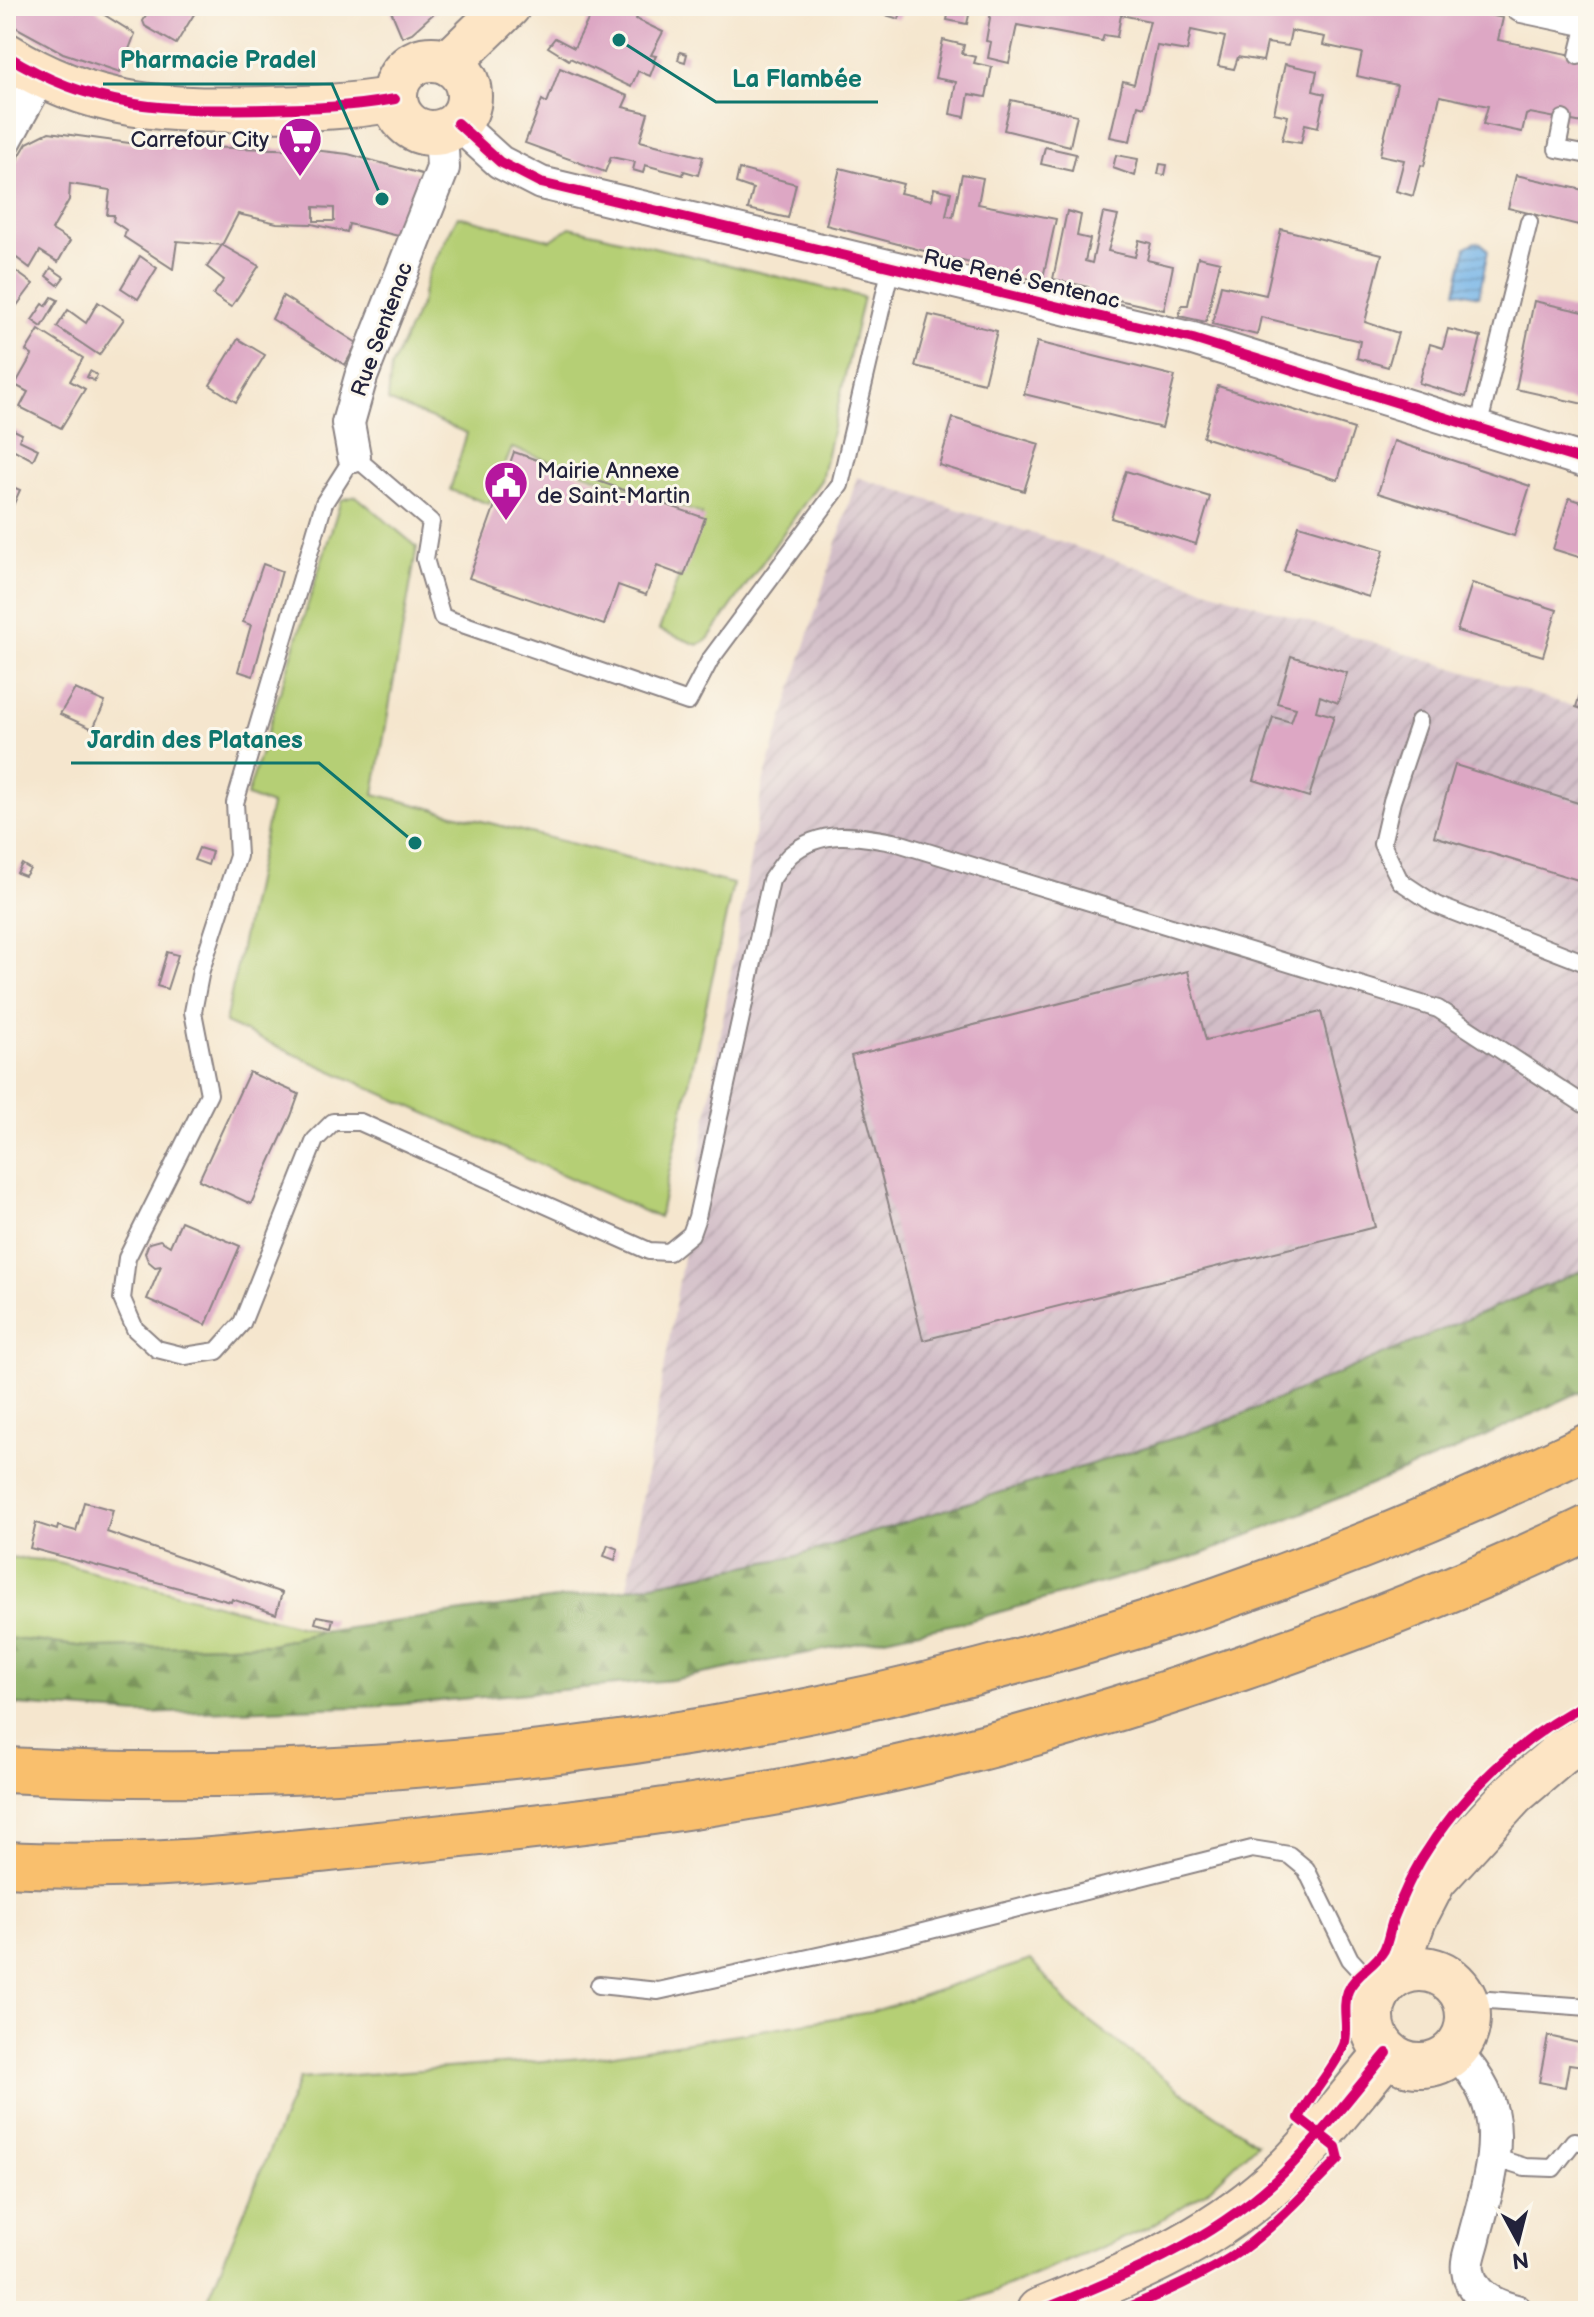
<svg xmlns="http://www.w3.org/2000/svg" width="1594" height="2317" font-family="'Balsamiq Sans',sans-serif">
  <defs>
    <pattern id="industrial-furrows" width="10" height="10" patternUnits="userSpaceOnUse" patternTransform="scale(2)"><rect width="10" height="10" fill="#d2bdc7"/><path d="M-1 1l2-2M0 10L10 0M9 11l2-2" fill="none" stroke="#b4a2ac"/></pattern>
    <pattern id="forest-firs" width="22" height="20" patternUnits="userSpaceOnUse" patternTransform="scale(2)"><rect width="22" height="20" fill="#90b266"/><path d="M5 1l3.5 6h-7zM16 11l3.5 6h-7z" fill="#759055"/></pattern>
    <pattern id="water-rules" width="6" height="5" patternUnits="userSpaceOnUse" patternTransform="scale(2)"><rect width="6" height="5" fill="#73b3e7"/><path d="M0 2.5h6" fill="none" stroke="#5e91bc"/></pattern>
  </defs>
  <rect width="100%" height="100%" fill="#fbf7ec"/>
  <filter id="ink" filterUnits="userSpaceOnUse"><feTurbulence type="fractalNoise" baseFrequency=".0125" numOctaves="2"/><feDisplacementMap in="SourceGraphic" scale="16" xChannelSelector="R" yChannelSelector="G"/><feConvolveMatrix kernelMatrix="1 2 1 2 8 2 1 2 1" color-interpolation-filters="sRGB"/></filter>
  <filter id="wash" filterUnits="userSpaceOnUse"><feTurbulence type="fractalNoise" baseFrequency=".006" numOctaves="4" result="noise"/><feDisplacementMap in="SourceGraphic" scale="32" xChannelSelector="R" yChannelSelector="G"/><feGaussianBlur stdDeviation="1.8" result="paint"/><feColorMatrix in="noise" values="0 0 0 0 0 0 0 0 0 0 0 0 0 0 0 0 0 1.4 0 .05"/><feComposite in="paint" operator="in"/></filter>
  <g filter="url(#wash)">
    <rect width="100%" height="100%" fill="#f5e6ce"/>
    <polygon fill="url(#industrial-furrows)" points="857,477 1575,707 1588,670 1588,1268 1219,1424 797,1556 627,1589 763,783"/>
    <g fill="#b5cf75" stroke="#6c7858" stroke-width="2">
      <polygon points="458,216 551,240 570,227 863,297 821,480 708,639 698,645 659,630 702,514 512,448 489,504 450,490 467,433 388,401 391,367 420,306 428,274"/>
      <polygon points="356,496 417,547 374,794 733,884 659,1218 225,1023 271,805 247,796 341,500"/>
      <polygon points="6,1557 54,1561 321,1632 271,1644 97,1648 6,1638"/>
      <polygon points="1031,1960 1070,2006 1181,2091 1257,2143 1207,2191 1148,2228 947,2311 203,2311 299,2079 596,2057 871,2012"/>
    </g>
    <polygon fill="url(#forest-firs)" stroke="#596a50" stroke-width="2" points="1588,1268 1588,1388 1460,1448 1203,1554 965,1622 672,1680 383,1706 139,1714 6,1704 6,1638 97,1648 271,1644 321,1632 627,1589 797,1556 1219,1424"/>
    <polygon fill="url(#water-rules)" stroke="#4a6a91" stroke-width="2" points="1475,242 1481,243 1488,251 1479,296 1456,291 1466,247"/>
    <g id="blocks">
      <g fill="#dda7c4" fill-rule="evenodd">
        <polygon points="6,6 90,6 135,34 120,72 63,53 6,22"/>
        <polygon points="152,6 199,6 176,44 145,26 143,21"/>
        <polygon points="389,6 442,6 412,33 402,37"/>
        <polygon points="595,6 643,6 636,19 663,32 651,55 656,56 653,62 655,63 650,76 638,71 631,87 570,58 569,60 548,47 555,38 574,48"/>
        <polygon points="889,6 903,6 899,19 886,15"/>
        <polygon points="950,6 971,6 967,24 947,20"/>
        <polygon points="992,6 1449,6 1503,18 1498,40 1588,58 1588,124 1530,113 1526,115 1522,132 1483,124 1488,106 1440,96 1424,166 1421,165 1413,196 1396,191 1404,160 1380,155 1397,85 1357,76 1362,53 1323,45 1325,37 1291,31 1288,46 1267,43 1263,61 1238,57 1234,69 1218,66 1225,37 1191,30 1187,51 1157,46 1144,107 1138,105 1130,141 1110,137 1123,81 1134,84 1150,21 1121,15 1117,37 1104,35 1102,41 1017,25 1009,63 988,58 991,42 986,41"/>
        <polygon points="943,40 964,45 962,54 976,57 974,63 992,67 986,97 969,94 965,117 950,114 956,82 935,78"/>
        <polygon points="680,52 687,54 685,62 678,60"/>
        <polygon points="1285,64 1317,71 1313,91 1325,94 1318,127 1305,124 1301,143 1282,140 1288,116 1274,113"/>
        <polygon points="560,68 628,96 623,107 648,113 640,141 703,157 698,175 684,171 683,175 645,165 643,173 633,170 635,162 611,157 605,172 525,143 542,100 547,103"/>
        <polygon points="1011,100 1077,115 1070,146 1004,130"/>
        <path d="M49,132L151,146L313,150L348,154L429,176L407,238L349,224L347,232L312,224L277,223L238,214L222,245L177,241L173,269L124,237L126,230L113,221L114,215H107L110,190L70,184L69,200L52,230L70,241L58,262L40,251L30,268L6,250V179L27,143ZM314,207L334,208V221H314Z"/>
        <polygon points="1045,147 1076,154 1072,171 1041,164"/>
        <polygon points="1116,155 1138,159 1135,176 1113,168"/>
        <polygon points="1160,164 1167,165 1165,175 1158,174"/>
        <polygon points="840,168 903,184 900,193 932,200 934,188 951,192 946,216 953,217 962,174 983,178 978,204 1056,219 1042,282 826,225"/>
        <polygon points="739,169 796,184 788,218 748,209 753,189 736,183"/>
        <polygon points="1516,175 1588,191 1587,227 1508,208"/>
        <polygon points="1067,211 1081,215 1077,236 1090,239 1085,261 1092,263 1103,213 1118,216 1108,251 1135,257 1139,240 1151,243 1147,260 1173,266 1164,310 1086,293 1088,287 1053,279"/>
        <polygon points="1281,229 1382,254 1365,322 1398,333 1388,367 1357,358 1360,341 1261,317 1257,335 1212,324 1221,285 1266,295"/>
        <polygon points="222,245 259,266 231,307 213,295 224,280 207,267"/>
        <polygon points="140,256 157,268 138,299 121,288"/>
        <polygon points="1198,257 1220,262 1206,322 1179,316 1182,305 1188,305"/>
        <polygon points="6,264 33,284 15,308 11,304 6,311"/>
        <polygon points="51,268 64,277 58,285 46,276"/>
        <polygon points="283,296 357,343 345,365 272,319"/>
        <polygon points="52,297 58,300 42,327 32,320 43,304 46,306"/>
        <polygon points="1534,301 1588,313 1588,405 1516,389"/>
        <polygon points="98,302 124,319 99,355 57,327 68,310 86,323"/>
        <polygon points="929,315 997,331 984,383 915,366"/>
        <polygon points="1448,329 1481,337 1466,397 1419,383 1430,344 1443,348"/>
        <polygon points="39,330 83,358 70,381 85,389 61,428 20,407 28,392 15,385 32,355 26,351"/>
        <polygon points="238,339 265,355 236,402 210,385"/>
        <polygon points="1037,342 1175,376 1162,428 1024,394"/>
        <polygon points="90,371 97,375 94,381 87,377"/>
        <polygon points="1218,386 1354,429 1338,480 1203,437"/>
        <polygon points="953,418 1039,444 1024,491 939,465"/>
        <polygon points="6,426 22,434 19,440 38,449 33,460 9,447 6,453"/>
        <polygon points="1394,441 1530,486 1514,536 1378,493"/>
        <polygon points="514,452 705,518 684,576 657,566 646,595 618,585 604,625 469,578"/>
        <polygon points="1126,471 1210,497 1196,544 1111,518"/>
        <polygon points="6,484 20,490 12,508 6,505"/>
        <polygon points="1569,498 1588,504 1588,560 1553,549"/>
        <polygon points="1299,525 1384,550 1369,597 1284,571"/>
        <polygon points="263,564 282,571 253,676 238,671 251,625 243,622"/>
        <polygon points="1472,583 1557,610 1543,656 1457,631"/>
        <polygon points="1291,656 1347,673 1338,703 1320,696 1316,711 1334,716 1309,797 1254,780 1273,717 1291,722 1296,708 1277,703"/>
        <polygon points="1587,672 1588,672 1588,711 1576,707"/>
        <polygon points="75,689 105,702 93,729 60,714"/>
        <polygon points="1455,765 1588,806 1588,848 1578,880 1434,836"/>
        <polygon points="199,848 212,852 208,865 194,860"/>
        <polygon points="22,864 30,869 25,876 17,873"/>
        <polygon points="167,952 178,955 167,989 157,986"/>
        <polygon points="1188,971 1206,1040 1321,1012 1375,1227 923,1340 851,1056"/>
        <polygon points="249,1072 299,1094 291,1116 251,1204 199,1180"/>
        <polygon points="181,1221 240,1246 206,1325 147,1299 161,1266 155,1267 148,1261 145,1253 149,1243 160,1240 170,1246"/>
        <polygon points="84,1502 113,1510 107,1532 282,1593 276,1614 232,1599 231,1602 30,1548 36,1523 57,1530 58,1526 76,1531"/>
        <polygon points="608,1545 618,1549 615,1560 604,1556"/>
        <polygon points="317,1616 333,1619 331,1627 315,1623"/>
        <polygon points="1548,2036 1588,2045 1583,2066 1569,2064 1565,2087 1539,2082"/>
      </g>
    </g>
  </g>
  <g filter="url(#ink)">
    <use href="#blocks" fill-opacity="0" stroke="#8c8484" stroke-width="2"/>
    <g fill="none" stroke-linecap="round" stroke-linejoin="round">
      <g stroke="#8c8484" stroke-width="20">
        <g id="lane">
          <polyline points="1578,56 1587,20"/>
          <polyline points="1563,119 1557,149 1588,155"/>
          <path d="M891,267L840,485L710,660L688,702L442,617L425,559L431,522L354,456L324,503L235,803L238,856L201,970L193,1012L209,1094L127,1258L122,1299L135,1329L157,1349L185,1356L217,1351L242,1323L315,1140L333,1122H360L649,1251L669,1252L691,1234L697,1217L771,880C777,872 783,862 790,855C822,827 861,836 898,843L1438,1009L1588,1107"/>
          <polyline points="1478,428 1529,222"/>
          <polyline points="1419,721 1392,801 1382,844 1400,881 1436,905 1588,964"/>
          <polyline points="599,1985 658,1991 895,1939 1252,1849 1289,1855 1306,1869 1350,1959 1362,1972 1383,1985"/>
          <polyline points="1468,2006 1489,2000 1588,2007"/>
          <polyline points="1493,2157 1525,2167 1553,2168 1574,2141 1588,2143"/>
        </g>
      </g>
      <g stroke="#8c8484" stroke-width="36">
        <g id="street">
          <polyline points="1522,6 1588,20"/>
          <polyline points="457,123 500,162 541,183 1193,339 1588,462"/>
          <polyline points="6,139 40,77"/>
          <polyline points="354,456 348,423 361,377 443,168 441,132"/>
          <path d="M1455,2051C1478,2076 1495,2103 1494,2138C1494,2170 1483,2204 1475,2234C1473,2245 1466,2260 1468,2270C1471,2296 1495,2306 1516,2311"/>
        </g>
      </g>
      <g stroke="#8c8484" stroke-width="48">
        <g id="secondary">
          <path d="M6,55C93,110 167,111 266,109C311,108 352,107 395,99"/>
          <circle cx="432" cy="96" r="37"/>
          <polyline points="449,63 508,6"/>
          <circle cx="1420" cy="2017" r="48"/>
          <polyline points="1393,1977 1414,1919 1434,1880 1513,1794 1561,1753 1588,1737"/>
          <path d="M1039,2311C1123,2277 1206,2244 1274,2182C1316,2143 1350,2096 1387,2053"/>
        </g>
      </g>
      <g stroke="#8c8484" stroke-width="48">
        <g id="highway">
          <path d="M6,1770C556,1798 1093,1687 1588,1446"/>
          <path d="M6,1864C139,1871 274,1855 406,1841C569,1824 733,1805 893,1769C1010,1743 1125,1708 1239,1669C1358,1628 1475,1583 1588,1528"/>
        </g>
      </g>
      <use href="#lane" stroke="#fff" stroke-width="16"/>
      <use href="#street" stroke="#fff" stroke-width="32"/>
      <use href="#secondary" stroke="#fde5c5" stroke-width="44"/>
      <use href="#highway" stroke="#f9bf6d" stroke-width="44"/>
      <g stroke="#fbf7ec" stroke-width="15">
        <g id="cycleway">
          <path d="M6,55C93,110 167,111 266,109C311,108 352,107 395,99"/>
          <polyline points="457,123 500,162 541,183 1193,339 1588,462"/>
          <path d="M1039,2311C1123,2277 1206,2244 1274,2182C1316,2143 1350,2096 1387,2053"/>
          <path d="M1120,2311C1161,2294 1206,2275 1243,2249C1278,2223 1308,2190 1339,2159L1336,2147L1299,2118C1311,2092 1333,2071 1344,2045C1350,2028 1341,2009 1348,1991C1355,1974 1375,1966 1384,1950C1389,1940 1390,1926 1395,1915C1402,1897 1411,1877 1421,1860C1461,1795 1520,1737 1588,1703"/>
        </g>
      </g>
      <use href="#cycleway" stroke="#d6006c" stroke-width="10"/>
    </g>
  </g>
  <defs>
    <g id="supermarket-pin" transform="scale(2.3)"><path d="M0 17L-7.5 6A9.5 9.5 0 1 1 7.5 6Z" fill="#b5179e" stroke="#fbf7ec"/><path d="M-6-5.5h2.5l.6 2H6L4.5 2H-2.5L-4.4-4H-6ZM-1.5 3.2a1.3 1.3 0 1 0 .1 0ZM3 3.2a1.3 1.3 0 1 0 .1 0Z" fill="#fff"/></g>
    <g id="civic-pin" transform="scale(2.3)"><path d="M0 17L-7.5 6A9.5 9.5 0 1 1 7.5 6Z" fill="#b5179e" stroke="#fbf7ec"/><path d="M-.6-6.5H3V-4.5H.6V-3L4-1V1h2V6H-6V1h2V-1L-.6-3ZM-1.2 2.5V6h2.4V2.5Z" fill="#fff"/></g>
  </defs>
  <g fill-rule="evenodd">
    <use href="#supermarket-pin" x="300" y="139"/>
    <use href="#civic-pin" x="506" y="483"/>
  </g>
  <g text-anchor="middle" stroke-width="6" stroke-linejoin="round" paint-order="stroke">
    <g font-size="22" fill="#22223b" stroke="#fbf7ec" text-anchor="end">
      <text x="269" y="147">Carrefour City</text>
      <text x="537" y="478" text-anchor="start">Mairie Annexe<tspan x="537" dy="25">de Saint-Martin</tspan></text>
    </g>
    <g font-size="22" fill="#22223b" stroke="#fbf7ec">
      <text transform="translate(1022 278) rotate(13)" y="8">Rue René Sentenac</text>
      <text transform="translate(381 329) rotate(-70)" y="8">Rue Sentenac</text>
    </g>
  </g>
  <path fill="none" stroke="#0f766e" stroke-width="3" d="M382 199L332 84H103M619 40L716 102H878M415 843L319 763H71"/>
  <g fill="#0f766e" stroke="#fbf7ec" stroke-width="3">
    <circle cx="382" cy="199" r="8"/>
    <circle cx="619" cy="40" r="8"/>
    <circle cx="415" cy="843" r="8"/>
  </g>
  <g font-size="24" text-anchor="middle" font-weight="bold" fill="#0f766e" stroke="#fbf7ec" stroke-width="6" stroke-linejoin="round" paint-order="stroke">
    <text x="218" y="68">Pharmacie Pradel</text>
    <text x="797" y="87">La Flambée</text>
    <text x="195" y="748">Jardin des Platanes</text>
  </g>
  <rect width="1594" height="2317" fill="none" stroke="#fbf7ec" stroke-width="32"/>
  <g transform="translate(1518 2241) rotate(173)" stroke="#fbf7ec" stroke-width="6" paint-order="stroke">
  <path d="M0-6L14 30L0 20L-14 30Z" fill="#22223b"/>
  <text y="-12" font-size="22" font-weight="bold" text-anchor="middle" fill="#22223b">N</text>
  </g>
</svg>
